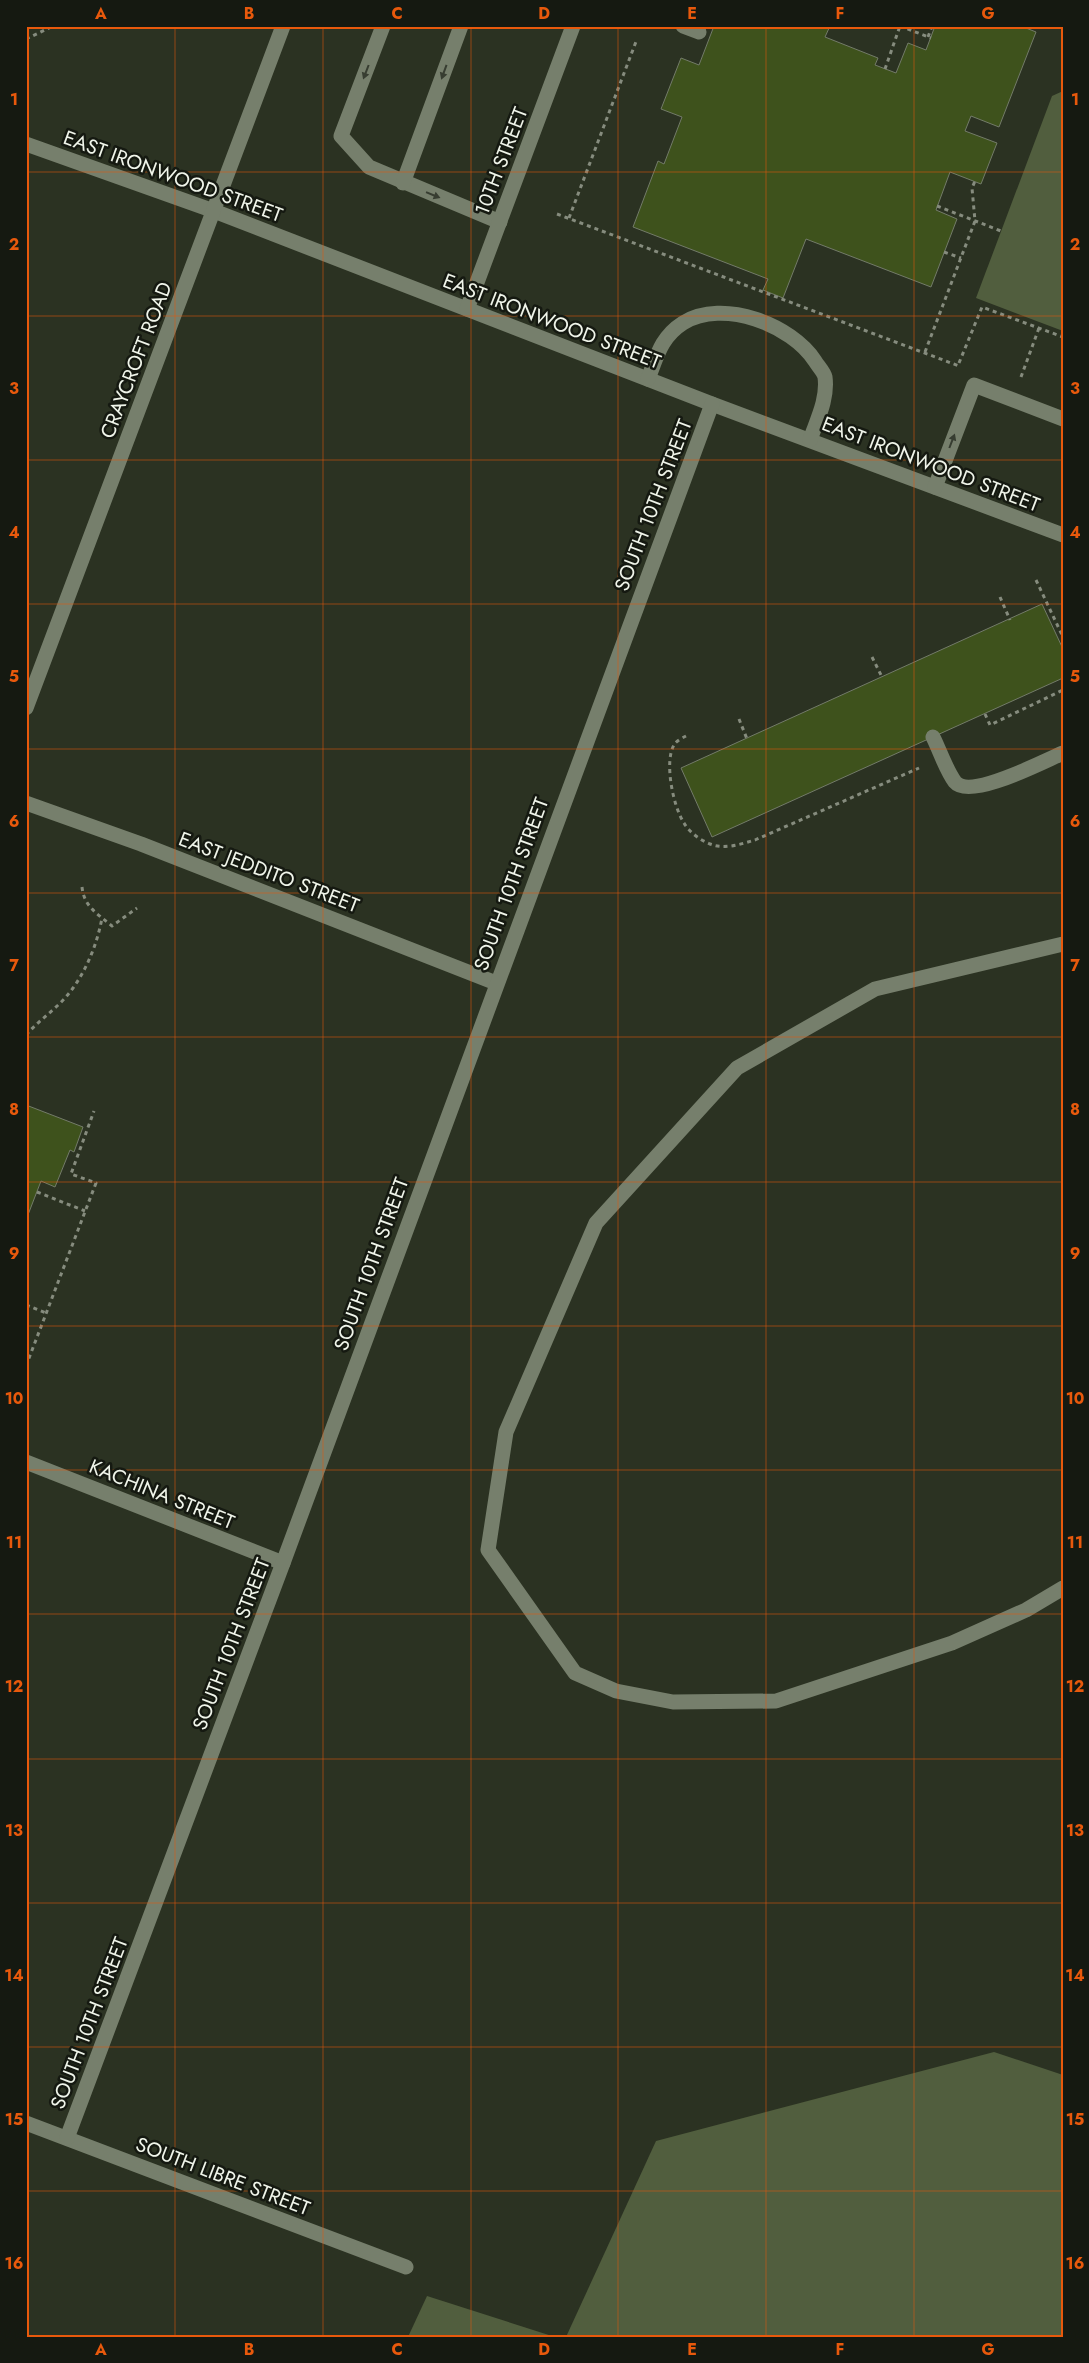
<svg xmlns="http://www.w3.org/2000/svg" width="1089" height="2363" font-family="Jost,sans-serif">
  <rect width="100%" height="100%" fill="#2b3222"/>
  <g fill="#515e3e">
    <polygon points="1063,91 1063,331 976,298 1052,96"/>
    <polygon points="994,2052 1063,2075 1063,2337 566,2337 656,2141"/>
    <polygon points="427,2296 555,2337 408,2337"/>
  </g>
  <g fill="#3e521c" stroke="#737b69">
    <polygon points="714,26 830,26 825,37 878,58 875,65 896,73 908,43 926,50 935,26 1021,26 1036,32 999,127 971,116 965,131 997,143 981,184 950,172 936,210 957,219 931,287 806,239 783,298 763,290 768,279 633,227 658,161 664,164 682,117 661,109 681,58 699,65"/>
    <polygon points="1042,604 1063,649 1063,678 712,837 681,768"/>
    <polygon points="26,1105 83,1127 74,1152 70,1150 55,1187 41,1181 26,1220"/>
  </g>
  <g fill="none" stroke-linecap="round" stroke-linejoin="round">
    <g stroke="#868c7e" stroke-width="3" stroke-dasharray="4 4" stroke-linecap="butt">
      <polyline points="900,26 931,38"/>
      <polyline points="928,37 932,26"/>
      <polyline points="26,39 53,26"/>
      <polyline points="885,69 900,26"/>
      <polyline points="937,206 1001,231"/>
      <polyline points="557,214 959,366"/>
      <polyline points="569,218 637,39"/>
      <polyline points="944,252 961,258"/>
      <polyline points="925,352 975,221 972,188 975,181"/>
      <polyline points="959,363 982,307 1063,337"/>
      <polyline points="1021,377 1039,328"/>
      <polyline points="1036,580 1063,637"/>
      <polyline points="1000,597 1010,620"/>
      <polyline points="872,657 882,677"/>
      <polyline points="985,714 990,725 1063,690"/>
      <polyline points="739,719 747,739"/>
      <path d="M686,736C682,738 676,741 674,745C664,762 673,806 684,823C689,832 700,840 710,844C724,850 741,844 755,840L919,768"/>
      <path d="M82,887C84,907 98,914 112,926L137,908"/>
      <path d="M26,1035C40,1019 58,1008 70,992C87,970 97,944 102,918"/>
      <polyline points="37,1192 85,1211"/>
      <polyline points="26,1305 46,1313"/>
      <polyline points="26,1366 96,1183 71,1174 94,1111"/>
    </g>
    <g stroke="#767f6c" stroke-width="15">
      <polyline points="383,26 341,136 369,167 500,222"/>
      <polyline points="683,26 699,32"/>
      <polyline points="26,144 214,211 712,404 1063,535"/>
      <polyline points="403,183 461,26"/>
      <polyline points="467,309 573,26"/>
      <path d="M648,379C657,356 661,337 683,323C723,298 792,325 815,361C818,366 824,372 825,377C828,399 817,420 810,440"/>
      <polyline points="935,487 974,385 1063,419"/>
      <polyline points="26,708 283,26"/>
      <path d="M933,737C940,751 946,770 955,782C970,800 1044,761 1063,753"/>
      <polyline points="26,803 141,844 496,983"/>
      <polyline points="1063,944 875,989 737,1068 596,1223 506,1432 488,1550 575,1673 616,1691 673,1702 776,1701 952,1643 1026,1610 1063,1588"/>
      <polyline points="26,1462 283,1563"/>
      <polyline points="26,2123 406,2267"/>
      <polyline points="67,2138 283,1563 712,404"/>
    </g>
  </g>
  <defs><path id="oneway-solid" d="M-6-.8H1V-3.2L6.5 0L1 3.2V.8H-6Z" transform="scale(1.25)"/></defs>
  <g fill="#373d31">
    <use href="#oneway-solid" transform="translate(366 72) rotate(111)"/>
    <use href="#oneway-solid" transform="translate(444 72) rotate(110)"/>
    <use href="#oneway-solid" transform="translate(433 195) rotate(22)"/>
    <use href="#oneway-solid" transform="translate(952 441) rotate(-69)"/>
  </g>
  <path fill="none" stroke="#e8590c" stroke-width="1" stroke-opacity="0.55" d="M175,26V2337M323,26V2337M471,26V2337M618,26V2337M766,26V2337M914,26V2337M26,172H1063M26,316H1063M26,460H1063M26,604H1063M26,749H1063M26,893H1063M26,1037H1063M26,1182H1063M26,1326H1063M26,1470H1063M26,1614H1063M26,1759H1063M26,1903H1063M26,2047H1063M26,2191H1063"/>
  <g text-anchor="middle" stroke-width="5" stroke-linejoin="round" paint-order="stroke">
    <g font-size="20" fill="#f0f5ea" stroke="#151911">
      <text transform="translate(501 161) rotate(-69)" y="7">10TH STREET</text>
      <text transform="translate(173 176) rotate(20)" y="7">EAST IRONWOOD STREET</text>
      <text transform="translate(552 321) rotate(21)" y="7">EAST IRONWOOD STREET</text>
      <text transform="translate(136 360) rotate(-69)" y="7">CRAYCROFT ROAD</text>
      <text transform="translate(931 464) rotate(21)" y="7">EAST IRONWOOD STREET</text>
      <text transform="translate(653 505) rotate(-69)" y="7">SOUTH 10TH STREET</text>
      <text transform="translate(269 872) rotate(21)" y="7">EAST JEDDITO STREET</text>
      <text transform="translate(511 884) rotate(-70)" y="7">SOUTH 10TH STREET</text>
      <text transform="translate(371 1264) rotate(-70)" y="7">SOUTH 10TH STREET</text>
      <text transform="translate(162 1494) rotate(22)" y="7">KACHINA STREET</text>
      <text transform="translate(231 1644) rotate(-69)" y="7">SOUTH 10TH STREET</text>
      <text transform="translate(89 2023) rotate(-69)" y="7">SOUTH 10TH STREET</text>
      <text transform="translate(223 2176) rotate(21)" y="7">SOUTH LIBRE STREET</text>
    </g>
  </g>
  <rect width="1089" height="2363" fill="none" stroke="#151911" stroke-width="55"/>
  <rect x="28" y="28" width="1034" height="2308" fill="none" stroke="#e8590c" stroke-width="2"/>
  <g font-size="16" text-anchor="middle" font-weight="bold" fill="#e8590c">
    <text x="101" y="19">A</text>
    <text x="249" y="19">B</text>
    <text x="397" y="19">C</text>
    <text x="544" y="19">D</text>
    <text x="692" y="19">E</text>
    <text x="840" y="19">F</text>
    <text x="988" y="19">G</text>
    <text x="14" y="105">1</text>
    <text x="1075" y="105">1</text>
    <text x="14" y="250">2</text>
    <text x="1075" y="250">2</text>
    <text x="14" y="394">3</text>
    <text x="1075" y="394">3</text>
    <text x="14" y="538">4</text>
    <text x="1075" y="538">4</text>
    <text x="14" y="682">5</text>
    <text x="1075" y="682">5</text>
    <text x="14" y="827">6</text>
    <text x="1075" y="827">6</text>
    <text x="14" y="971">7</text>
    <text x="1075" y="971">7</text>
    <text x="14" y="1115">8</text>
    <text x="1075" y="1115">8</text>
    <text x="14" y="1259">9</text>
    <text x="1075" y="1259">9</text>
    <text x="14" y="1404">10</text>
    <text x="1075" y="1404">10</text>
    <text x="14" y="1548">11</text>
    <text x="1075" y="1548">11</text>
    <text x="14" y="1692">12</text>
    <text x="1075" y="1692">12</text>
    <text x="14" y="1836">13</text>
    <text x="1075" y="1836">13</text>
    <text x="14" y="1981">14</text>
    <text x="1075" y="1981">14</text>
    <text x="14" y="2125">15</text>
    <text x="1075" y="2125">15</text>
    <text x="14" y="2269">16</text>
    <text x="1075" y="2269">16</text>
    <text x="101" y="2355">A</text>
    <text x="249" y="2355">B</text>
    <text x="397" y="2355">C</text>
    <text x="544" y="2355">D</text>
    <text x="692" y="2355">E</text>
    <text x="840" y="2355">F</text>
    <text x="988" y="2355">G</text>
  </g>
</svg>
